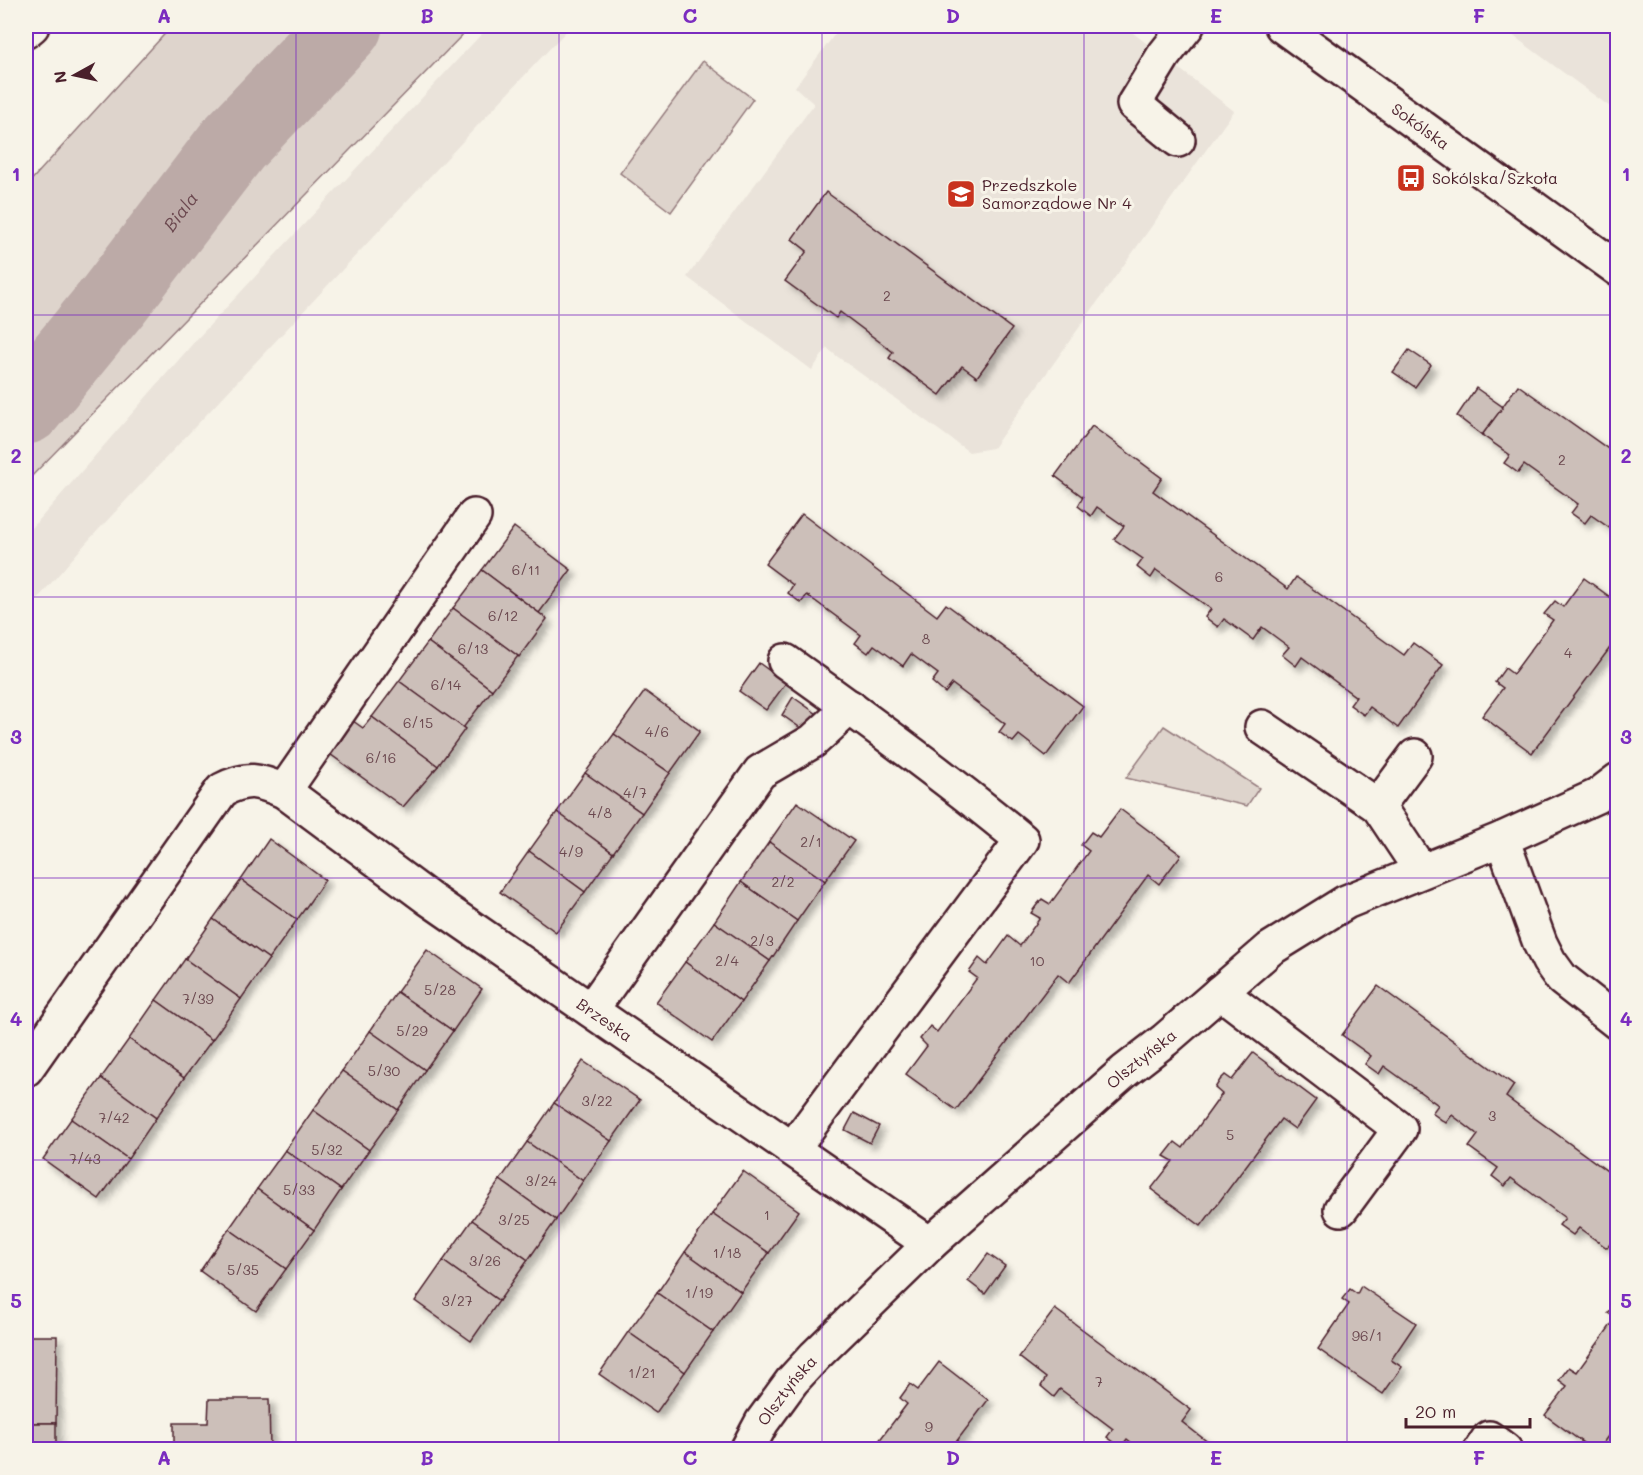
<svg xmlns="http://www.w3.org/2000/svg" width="1643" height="1475" font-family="Mali,sans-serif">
  <defs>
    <filter id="shadow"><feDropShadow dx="5.5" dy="5.5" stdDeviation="3" flood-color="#0004"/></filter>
  </defs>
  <rect width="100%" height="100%" fill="#f7f3e8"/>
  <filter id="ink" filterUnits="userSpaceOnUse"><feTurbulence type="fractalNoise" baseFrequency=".0167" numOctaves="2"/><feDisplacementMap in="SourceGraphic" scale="12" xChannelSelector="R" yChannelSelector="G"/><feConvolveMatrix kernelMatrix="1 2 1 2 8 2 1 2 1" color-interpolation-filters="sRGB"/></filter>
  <g filter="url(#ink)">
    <g fill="#eae3da">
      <polygon points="489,26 571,26 86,543 26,612 26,535 196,340"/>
      <polygon points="841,26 1124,26 1234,111 993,448 969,452 838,357 827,348 812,370 687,277 814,104 795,87"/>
      <polygon points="1500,26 1617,26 1617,112"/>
    </g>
    <g fill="#ded4cc" stroke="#947a7c" stroke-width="1.5">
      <polygon points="172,26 471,26 26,482 26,186"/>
      <polygon points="703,61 753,99 671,212 620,173"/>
      <polygon points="1164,726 1259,788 1247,806 1126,778"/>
    </g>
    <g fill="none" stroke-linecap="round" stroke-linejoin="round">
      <path stroke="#bcaaa7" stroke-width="75" id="s1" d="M26,407L113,301L233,144L345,26"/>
    </g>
    <g fill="#ccbfb9" stroke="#4a1f2b" stroke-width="1.5" filter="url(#shadow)">
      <polygon points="826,192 1012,329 977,377 962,366 940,395 889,358 893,352 840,312 836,318 785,281 807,251 792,239"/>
      <polygon points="1409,350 1431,365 1415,387 1393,372"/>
      <polygon points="1518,385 1618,456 1618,534 1591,515 1585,523 1571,513 1578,504 1524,465 1518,473 1510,467 1504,463 1510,455 1482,435"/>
      <polygon points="1476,388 1503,407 1482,435 1457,416"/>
      <polygon points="1092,426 1162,478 1153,491 1288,589 1296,577 1404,655 1413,643 1443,665 1398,728 1370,707 1364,715 1350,705 1356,697 1302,657 1296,666 1282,655 1289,647 1262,627 1253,640 1224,619 1218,627 1205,617 1211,609 1156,570 1151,578 1137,567 1143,559 1114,539 1124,526 1097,507 1091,516 1078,506 1083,497 1055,476"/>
      <polygon points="802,514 937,616 946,604 1083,706 1046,756 1019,735 1013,742 999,732 1005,724 952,684 945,693 940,689 932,682 938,674 911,654 903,666 874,645 868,653 855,643 861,635 807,595 801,603 788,593 793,585 765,564"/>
      <polygon points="514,527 571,570 539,613 482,570"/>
      <polygon points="482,570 547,619 519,657 453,608"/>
      <polygon points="1584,578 1618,603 1618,637 1532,753 1482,716 1503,688 1495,682 1505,668 1513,674 1553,620 1544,614 1555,601 1563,607"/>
      <polygon points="453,608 518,656 492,690 428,642"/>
      <polygon points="428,642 492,690 463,728 399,681"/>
      <polygon points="759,663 786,683 766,710 739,691"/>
      <polygon points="399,681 465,729 438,766 372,717"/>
      <polygon points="645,691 700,731 670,773 614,734"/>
      <polygon points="793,697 817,714 805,731 782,715"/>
      <polygon points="346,716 363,728 372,717 438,766 403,807 323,749"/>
      <polygon points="614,734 670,773 642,813 585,773"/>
      <polygon points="585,773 642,813 613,853 557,812"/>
      <polygon points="797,802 854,841 825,881 769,842"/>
      <polygon points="1120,809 1181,855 1159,884 1148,875 1069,983 1058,974 956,1110 906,1074 927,1046 920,1039 930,1026 937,1032 977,978 969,972 979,958 987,965 1008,936 1020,946 1040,918 1031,913 1036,906 1042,899 1050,904 1089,851 1081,845 1091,832 1099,837"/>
      <polygon points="557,812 613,853 585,892 529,851"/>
      <polygon points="269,839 325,880 297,920 241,880"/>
      <polygon points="769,842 825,881 797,921 741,882"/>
      <polygon points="529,851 585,892 556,932 500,892"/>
      <polygon points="241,880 297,920 269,959 213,919"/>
      <polygon points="741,882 797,921 770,961 714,922"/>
      <polygon points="213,919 269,959 241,999 185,959"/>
      <polygon points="714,922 770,961 741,1002 685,962"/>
      <polygon points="427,950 482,989 453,1031 397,992"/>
      <polygon points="185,959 241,999 212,1040 156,1000"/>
      <polygon points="685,962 741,1002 712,1042 656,1002"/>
      <polygon points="1378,986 1514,1085 1506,1097 1618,1179 1618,1234 1607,1248 1579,1228 1573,1235 1559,1225 1565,1218 1511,1178 1505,1186 1492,1176 1498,1168 1469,1147 1478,1135 1452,1115 1446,1123 1432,1113 1438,1105 1384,1066 1379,1074 1365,1064 1371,1056 1342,1035"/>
      <polygon points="397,992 453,1031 425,1070 370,1031"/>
      <polygon points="156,1000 212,1040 184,1078 129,1039"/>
      <polygon points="370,1031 425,1070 398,1110 342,1071"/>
      <polygon points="129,1039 184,1078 156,1118 101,1078"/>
      <polygon points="1253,1053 1316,1100 1295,1129 1281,1119 1201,1226 1151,1189 1173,1161 1164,1156 1175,1142 1183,1148 1222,1094 1215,1088 1220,1080 1225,1075 1232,1080"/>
      <polygon points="583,1061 640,1100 611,1141 554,1103"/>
      <polygon points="342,1071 398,1110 369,1150 313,1110"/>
      <polygon points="101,1078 156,1118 128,1159 71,1119"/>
      <polygon points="554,1103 611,1141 583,1181 527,1142"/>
      <polygon points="313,1110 369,1150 341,1190 285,1150"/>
      <polygon points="854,1113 879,1126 870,1143 845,1130"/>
      <polygon points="71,1119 128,1159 99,1199 43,1159"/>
      <polygon points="527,1142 583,1181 556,1220 500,1180"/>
      <polygon points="285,1150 341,1190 314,1230 257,1189"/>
      <polygon points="743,1171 799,1211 769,1253 712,1214"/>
      <polygon points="500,1180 556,1220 528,1260 472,1220"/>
      <polygon points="257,1189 314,1230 286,1269 229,1229"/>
      <polygon points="712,1214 769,1253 741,1292 685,1252"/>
      <polygon points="472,1220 528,1260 499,1301 443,1261"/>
      <polygon points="229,1229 286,1269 256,1311 200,1271"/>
      <polygon points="685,1252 741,1292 713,1332 657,1293"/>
      <polygon points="988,1254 1005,1266 985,1294 968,1281"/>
      <polygon points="443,1261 499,1301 471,1341 415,1301"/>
      <polygon points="1361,1286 1416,1323 1391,1360 1402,1367 1383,1394 1318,1349 1349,1304 1342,1299 1350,1289 1357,1294"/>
      <polygon points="657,1293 713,1332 685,1372 628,1332"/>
      <polygon points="1618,1300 1618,1422 1598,1450 1593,1450 1545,1415 1567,1386 1559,1380 1569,1367 1577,1372 1616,1318 1608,1313"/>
      <polygon points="1055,1309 1191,1410 1182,1422 1218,1450 1141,1450 1127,1439 1121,1447 1107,1437 1113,1429 1060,1389 1054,1397 1041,1386 1046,1378 1019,1357"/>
      <polygon points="628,1332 685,1372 656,1413 599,1374"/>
      <polygon points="26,1336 57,1336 56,1423 26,1423"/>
      <polygon points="939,1362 988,1400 950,1450 872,1450 907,1404 900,1398 910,1384 918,1390"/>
      <polygon points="209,1399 269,1399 270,1449 243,1448 243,1450 174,1450 174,1423 208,1423"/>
      <rect x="26" y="1423" width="30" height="27"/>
    </g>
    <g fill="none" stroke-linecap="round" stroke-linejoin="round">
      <g stroke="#4a1f2b" stroke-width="38">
        <g id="minor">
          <path id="s2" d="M1282,26L1618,269"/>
          <polyline points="26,31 32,26"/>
          <polyline points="1178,140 1134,104 1164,55 1187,26"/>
          <path d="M785,661C865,718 946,777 1022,840L793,1148"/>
          <polyline points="1262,727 1378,806"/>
          <polyline points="1415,756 1378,806 1414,860 1423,870"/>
          <polyline points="284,791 474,516"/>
          <polyline points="1502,839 1540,943 1549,961 1562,979 1618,1023"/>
          <polyline points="1220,992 1400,1129 1341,1209"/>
          <polyline points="591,1010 760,772 813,741 850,707"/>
          <path id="s3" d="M26,1069L222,790C247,777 258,780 284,791L428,898L930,1244"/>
          <path id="s4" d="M747,1450L762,1422L792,1381L815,1356L930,1244L1125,1071L1165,1040L1270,949L1346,902L1502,839L1597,796L1618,780"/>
          <polyline points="1481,1450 1489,1438 1505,1450"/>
        </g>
      </g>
      <use href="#minor" stroke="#f7f3e8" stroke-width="33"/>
    </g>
  </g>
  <path fill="none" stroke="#7b2cbf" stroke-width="1.5" stroke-opacity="0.55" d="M296,26V1450M559,26V1450M822,26V1450M1084,26V1450M1347,26V1450M26,315H1618M26,597H1618M26,878H1618M26,1160H1618"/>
  <defs>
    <g id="bus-square" transform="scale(1.5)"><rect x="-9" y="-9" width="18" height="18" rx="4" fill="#c8321e" stroke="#f7f3e8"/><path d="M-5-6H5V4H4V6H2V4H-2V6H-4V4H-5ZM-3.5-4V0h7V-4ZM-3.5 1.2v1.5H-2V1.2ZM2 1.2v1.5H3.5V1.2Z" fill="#fff"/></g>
    <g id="school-square" transform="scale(1.5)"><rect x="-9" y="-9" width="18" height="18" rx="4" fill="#c8321e" stroke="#f7f3e8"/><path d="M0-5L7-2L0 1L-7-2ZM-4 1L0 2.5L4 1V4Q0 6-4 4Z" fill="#fff"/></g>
  </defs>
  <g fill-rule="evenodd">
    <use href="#bus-square" x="1411" y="178"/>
    <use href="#school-square" x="961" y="194"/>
  </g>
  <g text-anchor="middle" stroke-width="6" stroke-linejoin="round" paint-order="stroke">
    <g font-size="14" fill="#6a474e">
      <text x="887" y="301">2</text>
      <text x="1562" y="465">2</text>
      <text x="526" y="575">6/11</text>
      <text x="1219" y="582">6</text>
      <text x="503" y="621">6/12</text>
      <text x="926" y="644">8</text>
      <text x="473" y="654">6/13</text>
      <text x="1568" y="658">4</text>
      <text x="446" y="690">6/14</text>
      <text x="418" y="728">6/15</text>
      <text x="657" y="737">4/6</text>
      <text x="381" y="763">6/16</text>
      <text x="635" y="798">4/7</text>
      <text x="600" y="818">4/8</text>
      <text x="811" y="847">2/1</text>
      <text x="571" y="857">4/9</text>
      <text x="783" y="887">2/2</text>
      <text x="762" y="946">2/3</text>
      <text x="727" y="966">2/4</text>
      <text x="1037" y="966">10</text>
      <text x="440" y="995">5/28</text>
      <text x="198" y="1004">7/39</text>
      <text x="412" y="1036">5/29</text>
      <text x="384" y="1076">5/30</text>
      <text x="597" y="1106">3/22</text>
      <text x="1492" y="1121">3</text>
      <text x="114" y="1123">7/42</text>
      <text x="1230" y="1140">5</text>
      <text x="327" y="1155">5/32</text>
      <text x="85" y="1164">7/43</text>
      <text x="541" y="1186">3/24</text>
      <text x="299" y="1195">5/33</text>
      <text x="767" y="1220">1</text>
      <text x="514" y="1225">3/25</text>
      <text x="727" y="1258">1/18</text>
      <text x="485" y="1266">3/26</text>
      <text x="243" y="1275">5/35</text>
      <text x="699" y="1298">1/19</text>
      <text x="457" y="1306">3/27</text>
      <text x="1367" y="1341">96/1</text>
      <text x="642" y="1378">1/21</text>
      <text x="1099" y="1387">7</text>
      <text x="929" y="1432">9</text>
    </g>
    <g font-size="16" fill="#4a1f2b" stroke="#f7f3e8">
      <text dy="6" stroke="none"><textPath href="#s2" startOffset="171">Sokólska</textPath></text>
      <text dy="6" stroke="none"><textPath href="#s3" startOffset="800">Brzeska</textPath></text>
      <text dy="6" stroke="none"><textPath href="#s4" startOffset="558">Olsztyńska</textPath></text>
      <text dy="6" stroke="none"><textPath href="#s4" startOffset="72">Olsztyńska</textPath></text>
    </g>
    <g font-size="16" fill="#4a1f2b" stroke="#f7f3e8" text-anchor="start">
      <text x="1432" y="184">Sokólska/Szkoła</text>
      <text x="982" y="191">Przedszkole<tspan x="982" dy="18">Samorządowe Nr 4</tspan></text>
    </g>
    <g font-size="18" font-style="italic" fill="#6c4950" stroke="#f7f3e8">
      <text dy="6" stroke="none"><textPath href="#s1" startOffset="249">Biala</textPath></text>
    </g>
  </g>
  <rect width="1643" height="1475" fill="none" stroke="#f7f3e8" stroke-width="66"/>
  <g transform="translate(75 75) rotate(262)" stroke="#f7f3e8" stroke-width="4.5" paint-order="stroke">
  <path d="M0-4.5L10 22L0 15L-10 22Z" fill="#4a1f2b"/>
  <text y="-9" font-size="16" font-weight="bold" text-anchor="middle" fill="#4a1f2b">N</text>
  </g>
  <path d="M1406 1418v9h124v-9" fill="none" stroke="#4a1f2b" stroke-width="3"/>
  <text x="1415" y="1418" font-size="18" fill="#4a1f2b" stroke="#f7f3e8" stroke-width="4.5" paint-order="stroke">20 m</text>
  <rect x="33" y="33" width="1577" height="1409" fill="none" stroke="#7b2cbf" stroke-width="2"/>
  <g font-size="20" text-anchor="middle" font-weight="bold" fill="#7b2cbf">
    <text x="164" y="23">A</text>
    <text x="427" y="23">B</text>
    <text x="690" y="23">C</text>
    <text x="953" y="23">D</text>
    <text x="1216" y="23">E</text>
    <text x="1479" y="23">F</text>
    <text x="16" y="181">1</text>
    <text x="1626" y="181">1</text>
    <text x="16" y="463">2</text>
    <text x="1626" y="463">2</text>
    <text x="16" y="744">3</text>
    <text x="1626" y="744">3</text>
    <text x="16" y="1026">4</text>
    <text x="1626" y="1026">4</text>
    <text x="16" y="1308">5</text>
    <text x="1626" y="1308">5</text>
    <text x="164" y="1465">A</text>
    <text x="427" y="1465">B</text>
    <text x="690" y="1465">C</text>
    <text x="953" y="1465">D</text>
    <text x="1216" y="1465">E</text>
    <text x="1479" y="1465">F</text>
  </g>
</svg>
